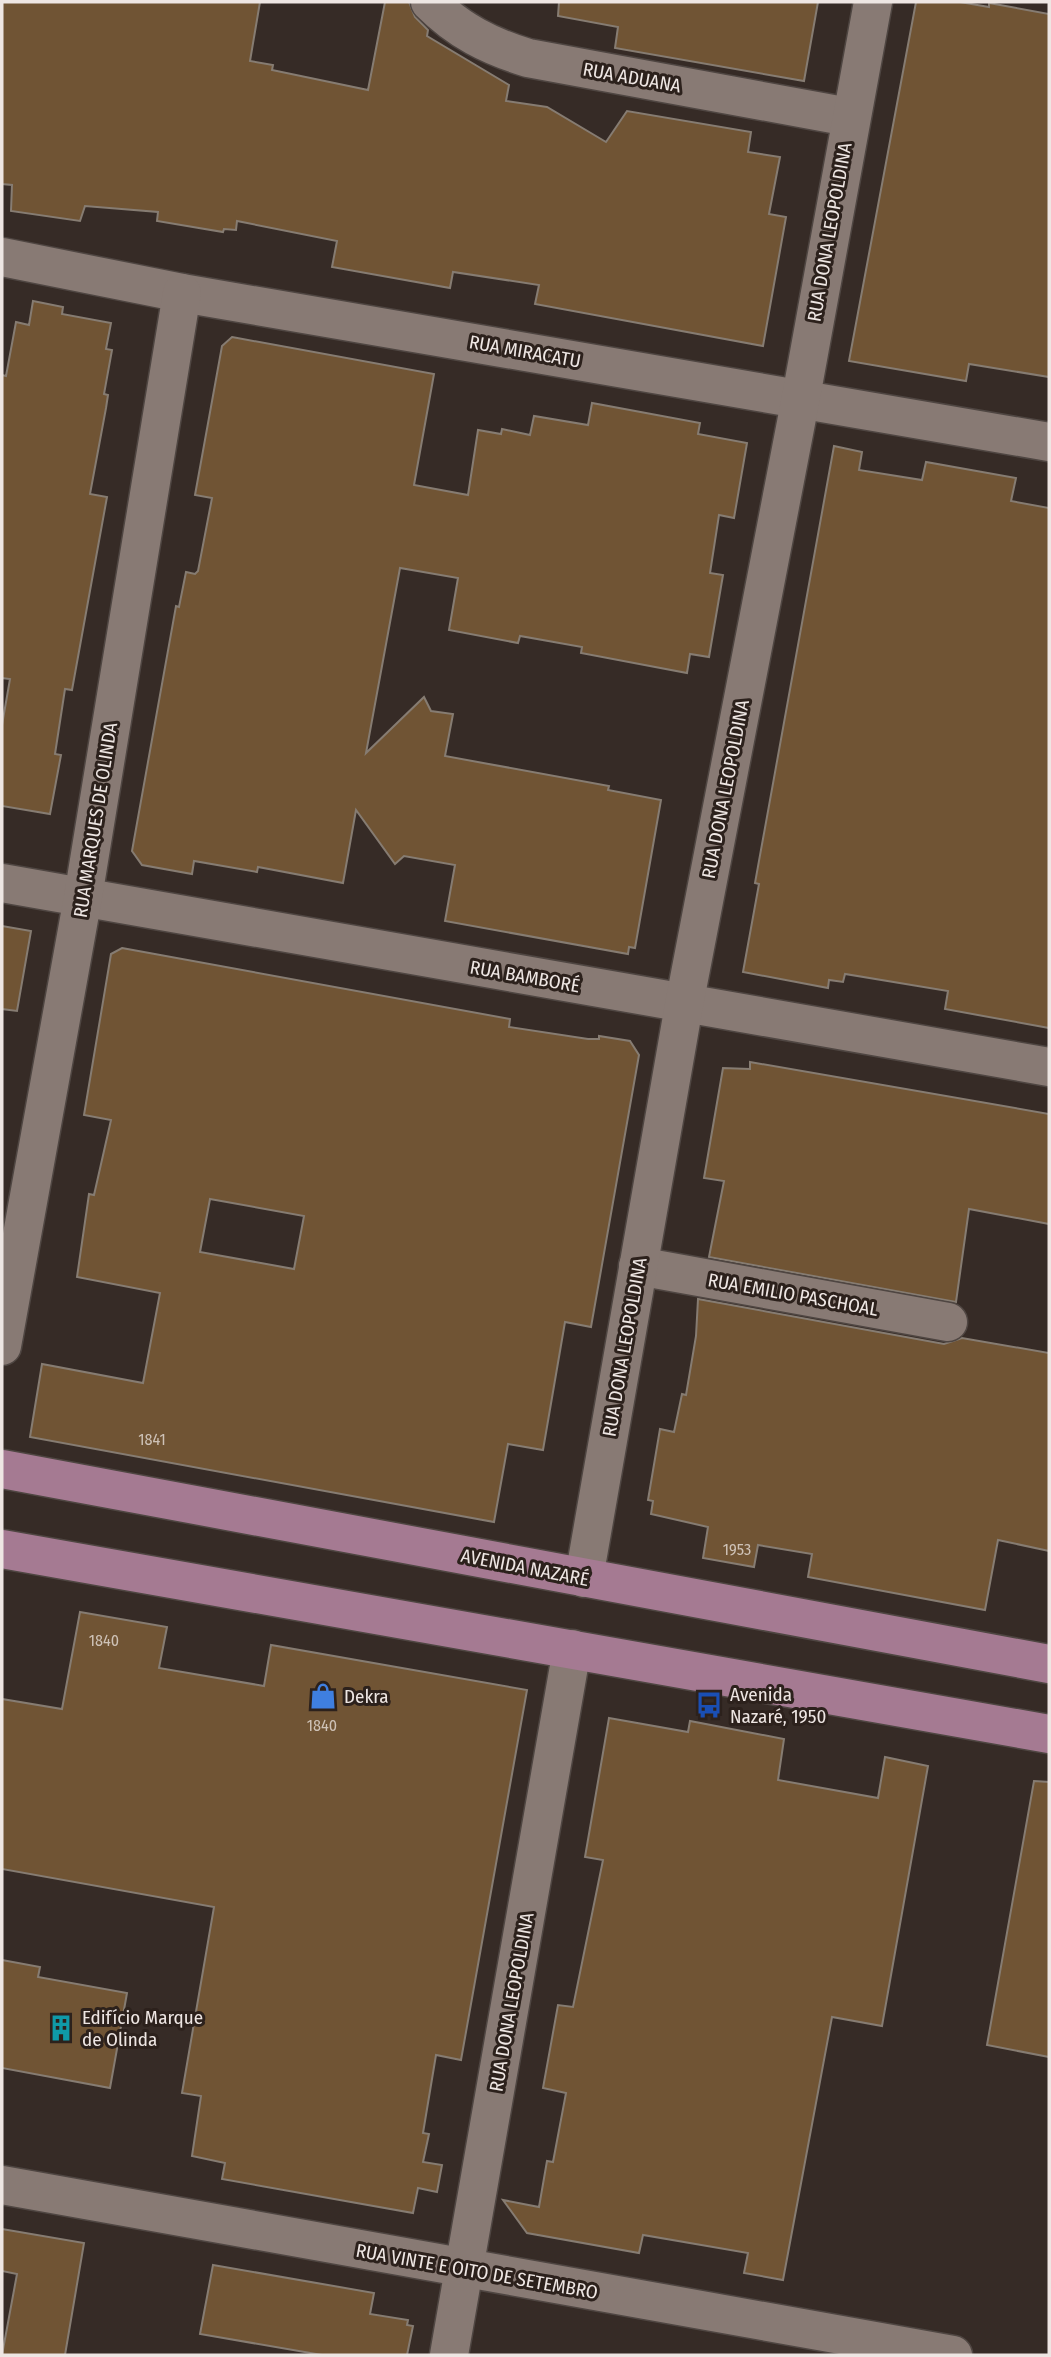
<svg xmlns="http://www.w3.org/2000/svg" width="1051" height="2357" font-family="'Fira Sans Condensed',sans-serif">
  <rect width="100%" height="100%" fill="#362b26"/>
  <g fill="#705434" stroke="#867c72" stroke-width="2" fill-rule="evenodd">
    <polygon points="2,2 260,2 250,61 273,65 272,70 368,90 385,2 409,2 415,17 428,30 427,36 509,85 506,101 547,107 606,142 627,111 751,132 748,152 780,157 769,214 786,217 763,346 535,304 539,285 453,272 450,288 332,267 337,241 237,221 236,230 224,229 223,232 157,221 158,212 85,206 80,221 11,211 12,185 2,184"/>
    <polygon points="559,2 818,2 804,81 615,48 618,27 558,16"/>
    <polygon points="916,2 960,2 989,7 989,3 1049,14 1049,377 969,364 966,381 849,361"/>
    <polygon points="33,301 63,307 62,314 111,323 106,349 112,350 104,394 108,395 106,408 90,494 107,497 72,690 65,689 55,754 61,755 50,814 2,806 2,725 10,679 2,678 2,375 6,376 16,322 29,325"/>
    <polygon points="232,337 434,374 414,485 468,495 478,430 501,434 502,429 530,435 534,416 588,425 592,403 700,423 698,434 747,443 734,518 719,515 710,573 723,575 709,657 690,654 687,673 581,653 582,647 520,636 518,643 449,630 458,578 400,568 366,753 424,697 431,711 453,714 445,756 609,786 608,790 661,800 635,948 629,947 628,954 445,921 455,865 404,856 395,864 356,810 343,883 258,867 257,872 194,861 192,874 142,865 132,851 176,606 179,607 186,572 195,574 198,571 212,498 195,495 222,346"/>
    <polygon points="834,446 862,452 859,470 922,480 926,462 1016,478 1011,501 1049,508 1049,1028 945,1009 948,991 845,974 843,982 829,980 828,988 743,972 759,884 755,883"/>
    <polygon points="2,926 31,931 17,1011 2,1009"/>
    <path d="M122,948L510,1019L509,1027L588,1039H599V1036L630,1041L639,1055L591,1327L565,1322L543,1450L508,1444L494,1522L30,1437L42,1364L143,1383L160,1293L77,1277L89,1194L94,1195L111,1120L84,1115L111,954ZM210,1199L304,1216L294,1269L200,1252Z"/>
    <polygon points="750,1062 1049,1114 1049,1224 969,1209 956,1302 709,1257 724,1181 704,1178 723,1068 750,1069"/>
    <polygon points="698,1299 944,1344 962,1338 1049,1353 1049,1551 998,1540 985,1610 808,1577 812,1554 758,1545 754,1567 703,1558 708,1527 651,1514 653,1501 648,1500 660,1429 674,1432 682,1394 686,1395 696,1336"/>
    <polygon points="80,1612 167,1627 159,1668 264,1686 271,1645 527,1690 461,2060 436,2055 423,2133 429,2134 423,2162 442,2165 437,2192 418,2188 413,2213 222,2179 225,2163 192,2156 201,2096 182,2093 214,1907 2,1869 2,1699 62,1709"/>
    <polygon points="609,1718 688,1732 690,1721 784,1739 778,1780 878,1798 885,1757 928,1766 882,2026 832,2017 783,2280 744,2273 748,2253 643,2235 639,2253 527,2233 503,2200 539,2207 547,2161 553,2162 566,2093 543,2088 558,2005 573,2007 603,1860 585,1857"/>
    <polygon points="1034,1781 1049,1782 1049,2057 987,2045"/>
    <polygon points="2,1960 40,1967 38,1977 127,1993 110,2088 2,2068"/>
    <polygon points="2,2229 84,2243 65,2355 2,2355 17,2274 2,2271"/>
    <polygon points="213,2265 374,2293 370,2314 408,2320 407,2325 413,2326 407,2355 322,2355 200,2334"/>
  </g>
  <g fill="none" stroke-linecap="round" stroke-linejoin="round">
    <g stroke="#4f4642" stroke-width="41">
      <g id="minor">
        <path d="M430,2C459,31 489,46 528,58L849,117"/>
        <polyline points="2,257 182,293 1049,442"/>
        <polyline points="2,883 1049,1067"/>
        <polyline points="638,1266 948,1322"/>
        <polyline points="2,1346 83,897 182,293"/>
        <polyline points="584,1578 684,1005 801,397 873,2"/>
        <polyline points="2,2185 953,2355"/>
        <polyline points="449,2355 572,1649"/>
      </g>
    </g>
    <g stroke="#4f4642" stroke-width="41">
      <g id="major">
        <polyline points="2,1469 1049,1664"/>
        <polyline points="2,1549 1049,1734"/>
      </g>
    </g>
    <use href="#minor" stroke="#887a74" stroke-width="38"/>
    <use href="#major" stroke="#a57a92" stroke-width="38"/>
  </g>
  <defs>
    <g id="shop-bare" transform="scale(2.1)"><path d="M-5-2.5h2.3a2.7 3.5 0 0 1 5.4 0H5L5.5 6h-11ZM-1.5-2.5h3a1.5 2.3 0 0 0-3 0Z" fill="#3f7fe0" stroke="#2c211c" stroke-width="2.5" paint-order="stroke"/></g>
    <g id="bus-bare" transform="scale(2.1)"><path d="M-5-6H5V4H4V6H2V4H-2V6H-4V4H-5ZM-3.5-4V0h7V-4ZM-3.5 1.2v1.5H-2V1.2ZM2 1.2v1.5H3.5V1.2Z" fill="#1a4fb4" stroke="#2c211c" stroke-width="2.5" paint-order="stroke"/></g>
    <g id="building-bare" transform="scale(2.1)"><path d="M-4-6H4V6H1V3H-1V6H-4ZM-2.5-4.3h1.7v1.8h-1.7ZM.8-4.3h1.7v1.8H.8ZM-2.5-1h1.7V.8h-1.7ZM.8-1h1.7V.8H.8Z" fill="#0f9aa8" stroke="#2c211c" stroke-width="2.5" paint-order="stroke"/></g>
  </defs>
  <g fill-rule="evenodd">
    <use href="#shop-bare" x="323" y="1696"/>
    <use href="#bus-bare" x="709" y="1705"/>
    <use href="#building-bare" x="61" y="2028"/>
  </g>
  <g text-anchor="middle" stroke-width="6" stroke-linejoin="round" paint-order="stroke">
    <g font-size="16" fill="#cec2b7">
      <text x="152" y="1445">1841</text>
      <text x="737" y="1555">1953</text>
      <text x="104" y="1646">1840</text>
      <text x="322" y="1731">1840</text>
    </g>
    <g font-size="19" fill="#eee6e3" stroke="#2c211c">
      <text transform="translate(632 77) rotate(10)" y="7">RUA ADUANA</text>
      <text transform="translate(829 232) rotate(-80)" y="7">RUA DONA LEOPOLDINA</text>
      <text transform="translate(525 351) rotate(10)" y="7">RUA MIRACATU</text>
      <text transform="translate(725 789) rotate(-79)" y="7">RUA DONA LEOPOLDINA</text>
      <text transform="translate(95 820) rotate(-81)" y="7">RUA MARQUES DE OLINDA</text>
      <text transform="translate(525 976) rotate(10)" y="7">RUA BAMBORÉ</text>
      <text transform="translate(793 1294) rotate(10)" y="7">RUA EMILIO PASCHOAL</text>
      <text transform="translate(624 1347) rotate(-80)" y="7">RUA DONA LEOPOLDINA</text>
      <text transform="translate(525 1567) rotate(11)" y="7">AVENIDA NAZARÉ</text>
      <text transform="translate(511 2002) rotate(-80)" y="7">RUA DONA LEOPOLDINA</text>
      <text transform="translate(477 2271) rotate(10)" y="7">RUA VINTE E OITO DE SETEMBRO</text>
    </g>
    <g font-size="19" fill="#eee6e3" stroke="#2c211c" text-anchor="start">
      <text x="730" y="1701">Avenida<tspan x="730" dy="22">Nazaré, 1950</tspan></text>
      <text x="344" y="1703">Dekra</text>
      <text x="82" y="2024">Edifício Marque<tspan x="82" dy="22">de Olinda</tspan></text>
    </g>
  </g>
  <rect width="1051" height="2357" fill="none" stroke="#eee6e3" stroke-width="7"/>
</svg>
